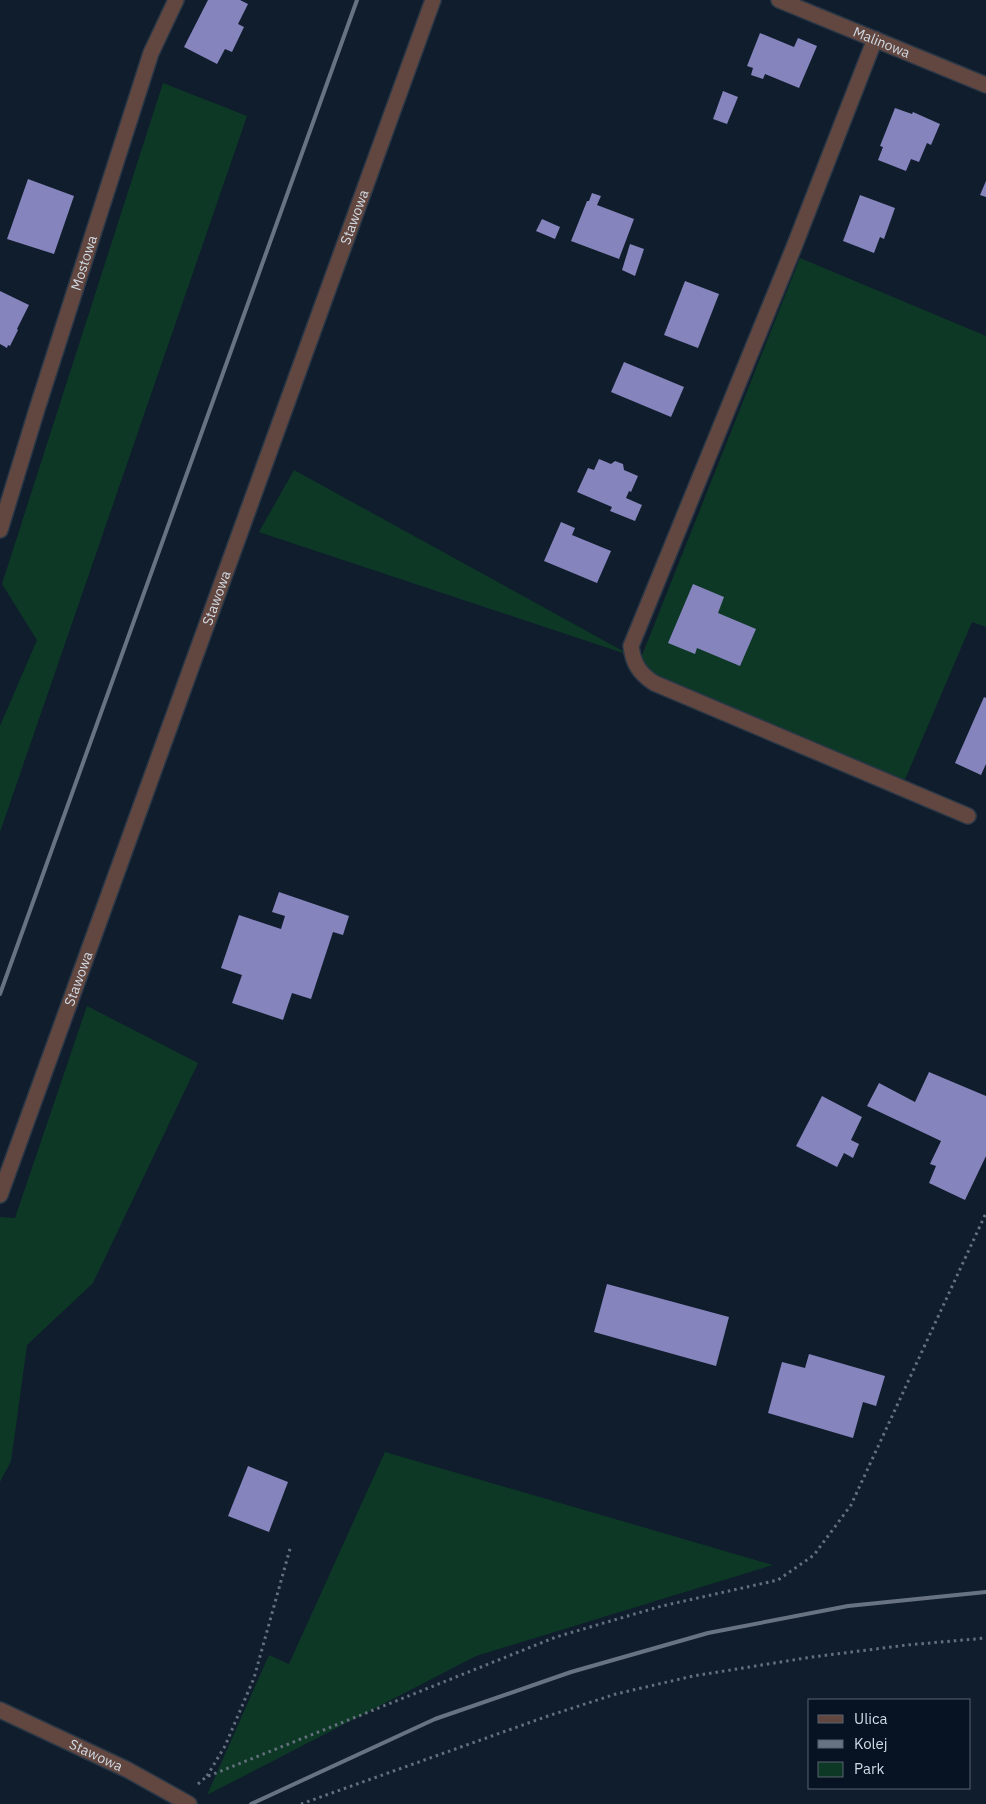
<svg xmlns="http://www.w3.org/2000/svg" width="986" height="1804" font-family="'IBM Plex Sans',sans-serif">
  <rect width="100%" height="100%" fill="#0f1d2d"/>
  <g fill="#0d3825">
    <polygon points="163,83 247,116 0,832 0,726 37,640 2,584"/>
    <polygon points="800,258 986,336 986,627 972,622 901,789 637,668"/>
    <polygon points="294,470 632,656 259,532"/>
    <polygon points="87,1006 198,1063 93,1283 27,1345 11,1461 0,1482 0,1217 15,1218"/>
    <polygon points="385,1452 773,1565 476,1656 207,1795 269,1655 289,1664"/>
  </g>
  <g fill="#8584bc">
    <polygon points="208,0 240,0 248,4 238,24 244,27 232,52 225,49 217,64 184,47"/>
    <polygon points="760,33 794,47 798,38 817,46 799,88 765,74 763,79 751,75 753,68 747,66"/>
    <polygon points="723,91 738,97 727,124 713,119"/>
    <polygon points="895,108 912,114 913,112 940,124 931,145 927,143 919,162 911,159 906,171 878,160 883,147 880,146"/>
    <polygon points="28,179 74,196 54,254 7,239"/>
    <polygon points="986,181 986,197 980,195"/>
    <polygon points="592,193 601,196 597,205 634,219 619,259 571,241 587,201 589,201"/>
    <polygon points="860,195 895,208 884,239 880,237 874,253 843,241"/>
    <polygon points="542,219 560,227 555,239 536,231"/>
    <polygon points="630,244 644,249 635,276 622,270"/>
    <polygon points="685,281 719,294 698,348 664,335"/>
    <polygon points="0,291 29,305 17,329 18,330 10,346 8,345 7,348 0,344"/>
    <polygon points="624,362 684,387 671,417 611,392"/>
    <polygon points="599,459 611,464 615,461 623,464 624,470 638,476 631,492 629,491 626,498 642,505 635,521 610,511 612,507 577,492 588,468 594,470"/>
    <polygon points="561,522 575,528 572,535 611,551 597,583 544,561"/>
    <polygon points="693,584 724,597 718,613 756,629 740,666 697,648 695,654 668,643"/>
    <polygon points="984,697 986,698 986,764 981,775 955,763"/>
    <polygon points="279,892 349,916 343,935 333,932 311,999 292,993 283,1020 232,1003 242,975 221,968 239,915 281,929 285,916 272,912"/>
    <polygon points="929,1072 986,1096 986,1156 965,1200 929,1183 936,1166 930,1164 941,1141 867,1106 879,1083 915,1102"/>
    <polygon points="822,1096 862,1117 851,1140 859,1144 853,1158 844,1153 837,1167 796,1146"/>
    <polygon points="607,1284 729,1317 716,1366 594,1332"/>
    <polygon points="809,1354 885,1376 876,1406 863,1402 853,1438 768,1413 782,1362 805,1368"/>
    <polygon points="248,1466 288,1482 269,1532 228,1516"/>
  </g>
  <g fill="none" stroke-linecap="round" stroke-linejoin="round">
    <g stroke="#2a3747" stroke-width="18">
      <g id="minor">
        <path id="s1" d="M779,0L986,85"/>
        <path d="M875,39L794,247L631,646C633,663 639,673 654,683L968,816"/>
        <path id="s2" d="M0,530L37,409L151,53L176,0"/>
        <path id="s3" d="M0,1195L433,0"/>
        <path id="s4" d="M0,1710L128,1770L189,1804"/>
      </g>
    </g>
    <g stroke="#64707e" stroke-width="3" stroke-dasharray="2.5 4" stroke-linecap="butt">
      <polyline points="207,1776 225,1746 254,1678 291,1545"/>
      <polyline points="198,1784 206,1777 556,1637 662,1606 778,1580 814,1555 851,1505 986,1213"/>
      <polyline points="301,1804 548,1716 616,1694 693,1676 812,1657 907,1645 986,1638"/>
    </g>
    <use href="#minor" stroke="#61473f" stroke-width="15"/>
    <g stroke="#677380" stroke-width="4">
      <polyline points="0,994 357,0"/>
      <polyline points="251,1804 435,1719 571,1672 708,1633 848,1606 986,1592"/>
    </g>
  </g>
  <g text-anchor="middle" stroke-width="5" stroke-linejoin="round" paint-order="stroke">
    <g font-size="14" fill="#d1dae5" stroke="#071323">
      <text dy="5" stroke="none"><textPath href="#s1" startOffset="111">Malinowa</textPath></text>
      <text dy="5" stroke="none"><textPath href="#s3" startOffset="1040">Stawowa</textPath></text>
      <text dy="5" stroke="none"><textPath href="#s2" startOffset="280">Mostowa</textPath></text>
      <text dy="5" stroke="none"><textPath href="#s3" startOffset="635">Stawowa</textPath></text>
      <text dy="5" stroke="none"><textPath href="#s3" startOffset="230">Stawowa</textPath></text>
      <text dy="5" stroke="none"><textPath href="#s4" startOffset="106">Stawowa</textPath></text>
    </g>
  </g>
  <rect x="808" y="1699" width="162" height="90" fill="#071323" stroke="#586371"/>
  <rect x="818" y="1715" width="25" height="8" fill="#61473f" stroke="#586371"/>
  <text x="854" y="1724" font-size="15" fill="#d1dae5">Ulica</text>
  <rect x="818" y="1740" width="25" height="8" fill="#677380" stroke="#586371"/>
  <text x="854" y="1749" font-size="15" fill="#d1dae5">Kolej</text>
  <rect x="818" y="1762" width="25" height="15" fill="#0d3825" stroke="#586371"/>
  <text x="854" y="1774" font-size="15" fill="#d1dae5">Park</text>
</svg>
